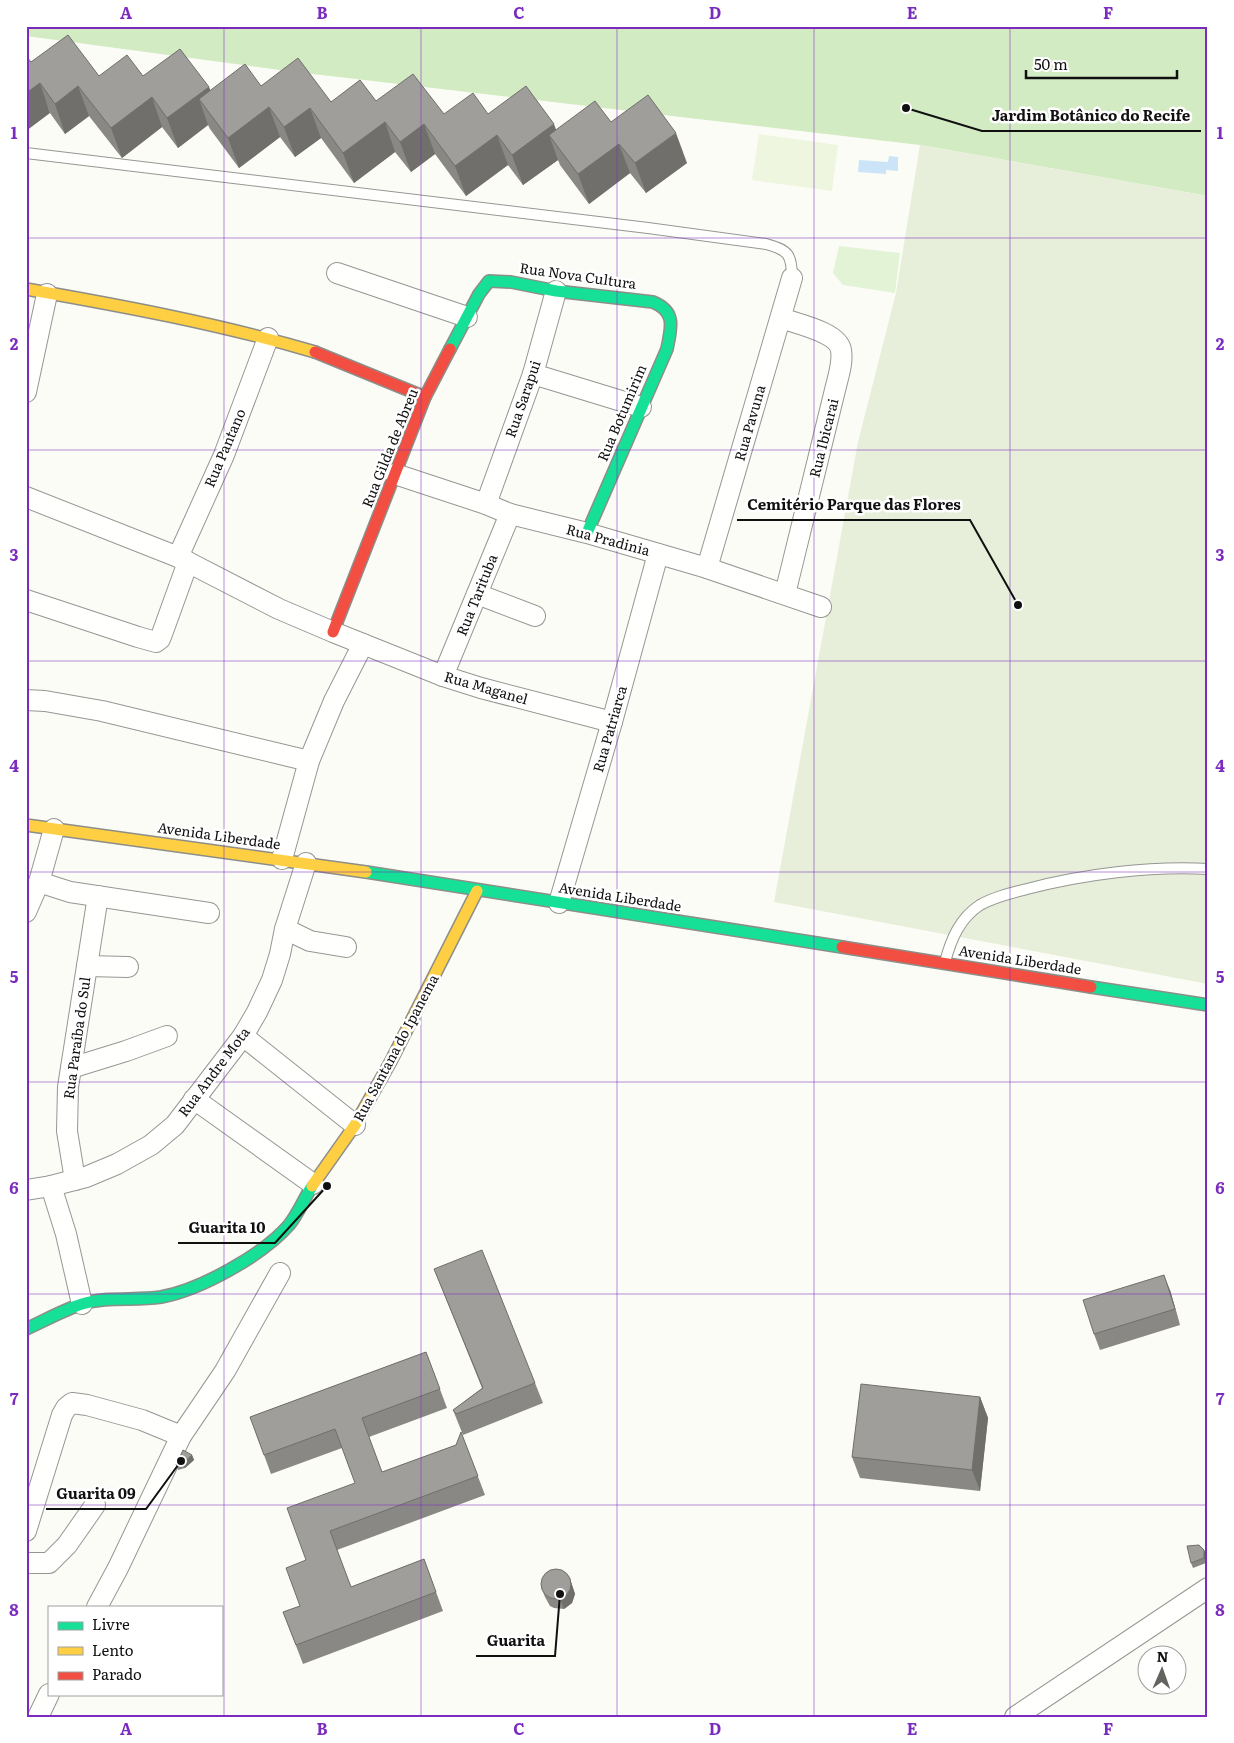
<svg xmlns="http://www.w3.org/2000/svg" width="1234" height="1743" font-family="Literata,serif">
  <rect width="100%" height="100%" fill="#fcfcf6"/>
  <polygon fill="#e3f3d6" points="839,246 900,253 895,293 843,285 833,273"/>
  <polygon fill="#d3ebc3" points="26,26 1208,26 1208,196 920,145 287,71 26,36"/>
  <polygon fill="#e7eed9" points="920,145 1208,196 1208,984 774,902 858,442 896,293"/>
  <polygon fill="#eef6df" points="759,134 838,145 832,191 752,180"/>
  <polygon fill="#cbe4f7" points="889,156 898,157 898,171 886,170 886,174 858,172 859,160 888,162"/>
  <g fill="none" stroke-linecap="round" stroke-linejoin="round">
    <g stroke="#969694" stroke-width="12">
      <g id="lane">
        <path d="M26,153L648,228L766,244C788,250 792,254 792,278"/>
        <path d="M945,962C951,939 960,918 980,905C994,897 1011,893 1027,889C1084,874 1149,866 1208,869"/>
      </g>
    </g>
    <g stroke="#969694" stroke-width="22">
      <g id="street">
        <polyline points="337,273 467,317"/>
        <path d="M781,318C797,324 838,332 841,350C843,362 839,374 836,386L785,594"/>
        <polyline points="533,374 641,407"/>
        <polyline points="26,392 47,294"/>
        <polyline points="395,474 486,504 510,514 587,533 707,568 821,607"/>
        <polyline points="26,497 178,557 279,609 333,632 443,676 481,688 612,722"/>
        <polyline points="486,504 533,374 556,291"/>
        <polyline points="178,557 224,455 268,338"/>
        <polyline points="707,568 792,278"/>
        <polyline points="477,594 535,616"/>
        <polyline points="26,600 138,637 156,642 160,639 162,634 188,562"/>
        <polyline points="443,676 510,514"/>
        <polyline points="26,700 45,701 102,711 309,761"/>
        <polyline points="282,859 309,761 334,701 363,644"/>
        <polyline points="39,882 70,892 209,913"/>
        <polyline points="559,903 612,722 658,554"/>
        <polyline points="26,912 39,882 54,829"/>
        <polyline points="285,929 310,941 346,947"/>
        <polyline points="87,966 128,967"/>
        <polyline points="243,1036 355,1125"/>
        <polyline points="71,1068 126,1051 167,1036"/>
        <polyline points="194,1099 313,1184"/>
        <polyline points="75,1180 67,1131 68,1087 98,896"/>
        <polyline points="51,1186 66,1234 82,1304"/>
        <polyline points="26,1190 51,1186 86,1177 117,1164 151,1145 175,1125 243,1036 257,1012 272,980 280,954 285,929 306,863"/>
        <polyline points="26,1531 62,1415 66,1408 72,1403 87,1405 142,1420 181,1436"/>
        <polyline points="26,1563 49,1563 67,1545 95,1505"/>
        <polyline points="97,1607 118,1568 181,1436 225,1371 280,1273"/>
        <polyline points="38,1717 49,1694"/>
        <polyline points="1015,1717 1208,1588"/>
      </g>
    </g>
    <g stroke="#8d8d8a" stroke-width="14">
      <g id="fast">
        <path d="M450,349L479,294L489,281L511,282L556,291L653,302C677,312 671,328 667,349L587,533"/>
        <polyline points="366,872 842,947"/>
        <polyline points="1091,987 1208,1005"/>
        <path d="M26,1329C44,1321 63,1310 82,1304C107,1296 135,1301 161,1297C200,1290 263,1255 289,1225C298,1214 304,1199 312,1186"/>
      </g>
    </g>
    <g stroke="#8d8d8a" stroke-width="14">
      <g id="slow">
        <path d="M26,289C123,306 220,324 315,352"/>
        <polyline points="26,825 366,872"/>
        <polyline points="312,1186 355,1125 391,1061 477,891"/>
      </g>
    </g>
    <g stroke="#8d8d8a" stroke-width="14">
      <g id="jam">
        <polyline points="315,352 425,397"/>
        <polyline points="333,632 425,397 450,349"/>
        <polyline points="842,947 1091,987"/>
      </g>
    </g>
    <use href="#lane" stroke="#fffffe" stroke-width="10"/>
    <use href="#street" stroke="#fffffe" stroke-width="20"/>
    <use href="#fast" stroke="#16e098" stroke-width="11"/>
    <use href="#slow" stroke="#ffcf43" stroke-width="11"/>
    <use href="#jam" stroke="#f24e42" stroke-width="11"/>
  </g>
  <g fill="#8a8885">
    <polygon points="31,62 99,76 143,76 209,87 210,90 261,86 331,102 376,101 444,114 488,114 556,130 611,122 687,163 646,193 630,173 589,204 560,165 558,160 523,185 508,165 466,196 435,154 411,172 395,152 354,183 321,138 295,157 280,137 239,168 210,129 208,125 178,148 162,127 122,158 89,116 65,134 50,113"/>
    <polygon points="434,1269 535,1383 543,1403 463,1435 453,1410 482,1388 442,1289"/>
    <polygon points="1170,1290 1180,1325 1100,1350 1094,1334"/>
    <polygon points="426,1352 447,1408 369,1437 382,1472 456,1445 461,1432 485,1495 337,1550 351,1587 424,1559 443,1611 303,1664 283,1612 300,1606 306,1560 355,1483 342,1448 271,1474 250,1417"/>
    <polygon points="980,1397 988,1418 980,1491 860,1478 852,1457"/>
    <polygon points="192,1455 194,1460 185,1468 178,1470 176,1465"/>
    <polygon points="1204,1550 1206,1555 1206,1563 1193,1568 1191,1563"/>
    <polygon points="570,1579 575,1594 572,1603 564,1609 554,1608 550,1606 545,1597 541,1587"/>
  </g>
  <g fill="#706f6c">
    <polygon points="40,83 50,113 26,131 26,93"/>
    <polygon points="78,86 89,116 65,134 55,104"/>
    <polygon points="209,87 220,117 199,99 208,125 178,148 167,118"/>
    <polygon points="152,97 162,127 122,158 111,128"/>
    <polygon points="269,107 280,137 239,168 228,138"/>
    <polygon points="310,108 321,138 295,157 284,127"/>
    <polygon points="385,122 395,152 354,183 343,153"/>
    <polygon points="424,124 435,154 411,172 400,142"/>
    <polygon points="554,124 565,154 549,135 558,160 523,185 512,155"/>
    <polygon points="676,133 687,163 646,193 635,163"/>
    <polygon points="497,135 508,165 466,196 455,166"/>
    <polygon points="619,144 630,173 589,204 578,174"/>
    <polygon points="1164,1275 1170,1290 1180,1325 1175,1309"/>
    <polygon points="980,1397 988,1418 980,1491 972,1470"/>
    <polygon points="192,1455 194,1460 185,1468 183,1463"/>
    <polygon points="1204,1550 1206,1555 1206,1563 1204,1558"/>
    <polygon points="570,1579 575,1594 572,1603 564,1609 560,1598"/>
  </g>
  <g fill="#a09e9b" stroke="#706f6c">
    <polygon points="68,35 99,76 127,55 143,76 180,49 209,87 167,118 152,97 111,128 78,86 55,104 40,83 26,93 26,56 31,62"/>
    <polygon points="298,58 331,102 360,80 376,101 413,74 444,114 473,93 488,114 526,86 554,124 512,155 497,135 455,166 424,124 400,142 385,122 343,153 310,108 284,127 269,107 228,138 199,99 245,64 261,86"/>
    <polygon points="648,95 676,133 635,163 619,144 578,174 549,135 595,101 611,122"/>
    <polygon points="482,1250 535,1383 456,1414 453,1410 483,1388 434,1269"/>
    <polygon points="1164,1275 1175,1309 1094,1334 1083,1300"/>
    <polygon points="426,1352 440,1389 362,1418 382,1472 456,1445 461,1432 478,1476 330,1531 351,1587 424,1559 436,1592 296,1645 283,1612 300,1606 286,1568 306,1560 287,1508 355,1483 335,1429 264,1455 250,1417"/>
    <polygon points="861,1384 980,1397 972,1470 852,1457"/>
    <polygon points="183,1450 192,1455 183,1463 176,1465"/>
    <polygon points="1199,1545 1204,1550 1204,1558 1191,1563 1187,1546"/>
    <circle cx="556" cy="1584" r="15"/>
  </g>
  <path fill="none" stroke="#7b2cbf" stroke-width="1" stroke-opacity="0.55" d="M224,26V1717M421,26V1717M617,26V1717M814,26V1717M1010,26V1717M26,238H1208M26,450H1208M26,661H1208M26,872H1208M26,1082H1208M26,1294H1208M26,1505H1208"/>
  <g text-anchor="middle" stroke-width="5" stroke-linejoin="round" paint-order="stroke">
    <g font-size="14" fill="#101010" stroke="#fff">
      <text transform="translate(578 276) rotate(8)" y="5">Rua Nova Cultura</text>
      <text transform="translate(523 399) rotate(-71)" y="5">Rua Sarapui</text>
      <text transform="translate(622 413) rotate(-67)" y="5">Rua Botumirim</text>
      <text transform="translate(750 423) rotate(-74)" y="5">Rua Pavuna</text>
      <text transform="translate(824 438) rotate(-76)" y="5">Rua Ibicarai</text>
      <text transform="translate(225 448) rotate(-67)" y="5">Rua Pantano</text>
      <text transform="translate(390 448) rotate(-68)" y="5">Rua Gilda de Abreu</text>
      <text transform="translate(608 540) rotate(15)" y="5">Rua Pradinia</text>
      <text transform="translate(477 595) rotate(-68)" y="5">Rua Tarituba</text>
      <text transform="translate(486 688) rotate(16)" y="5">Rua Maganel</text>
      <text transform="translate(610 729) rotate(-74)" y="5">Rua Patriarca</text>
      <text transform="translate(219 836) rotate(8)" y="5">Avenida Liberdade</text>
      <text transform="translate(620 897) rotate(9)" y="5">Avenida Liberdade</text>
      <text transform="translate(1020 960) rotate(9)" y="5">Avenida Liberdade</text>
      <text transform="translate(77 1038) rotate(-82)" y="5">Rua Paraíba do Sul</text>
      <text transform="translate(396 1048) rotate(-62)" y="5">Rua Santana do Ipanema</text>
      <text transform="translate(214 1072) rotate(-53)" y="5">Rua Andre Mota</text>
    </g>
  </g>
  <path fill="none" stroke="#101010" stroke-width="2" d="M906 108L982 131H1201M1018 605L970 520H737M327 1186L275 1243H178M181 1461L146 1509H46M560 1594L555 1656H476"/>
  <g fill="#101010" stroke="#fff" stroke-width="2">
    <circle cx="906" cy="108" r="5"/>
    <circle cx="1018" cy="605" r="5"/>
    <circle cx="327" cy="1186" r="5"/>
    <circle cx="181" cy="1461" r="5"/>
    <circle cx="560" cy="1594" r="5"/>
  </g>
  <g font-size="15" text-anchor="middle" font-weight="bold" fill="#101010" stroke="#fff" stroke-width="5" stroke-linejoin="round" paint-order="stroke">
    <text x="1091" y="121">Jardim Botânico do Recife</text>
    <text x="854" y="510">Cemitério Parque das Flores</text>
    <text x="227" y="1233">Guarita 10</text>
    <text x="96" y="1499">Guarita 09</text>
    <text x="516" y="1646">Guarita</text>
  </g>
  <rect width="1234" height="1743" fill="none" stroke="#ffffff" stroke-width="55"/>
  <rect x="48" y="1606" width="175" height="90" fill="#ffffff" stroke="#9f9f9f"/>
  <rect x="58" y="1622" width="25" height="8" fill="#16e098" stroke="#9f9f9f"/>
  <text x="92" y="1630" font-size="15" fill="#101010">Livre</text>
  <rect x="58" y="1647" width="25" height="8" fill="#ffcf43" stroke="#9f9f9f"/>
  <text x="92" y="1656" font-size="15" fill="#101010">Lento</text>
  <rect x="58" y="1672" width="25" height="8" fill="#f24e42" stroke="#9f9f9f"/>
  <text x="92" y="1680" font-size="15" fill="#101010">Parado</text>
  <g transform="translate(1162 1670) rotate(2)"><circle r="24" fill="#ffffff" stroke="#9f9f9f"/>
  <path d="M0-4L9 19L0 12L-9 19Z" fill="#636360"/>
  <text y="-8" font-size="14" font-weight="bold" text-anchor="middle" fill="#101010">N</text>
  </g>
  <path d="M1026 70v8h151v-8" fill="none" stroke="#101010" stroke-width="2.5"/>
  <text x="1034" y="70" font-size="15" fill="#101010" stroke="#ffffff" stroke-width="4" paint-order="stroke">50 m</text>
  <rect x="28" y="28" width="1178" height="1688" fill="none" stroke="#7b2cbf" stroke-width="2"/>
  <g font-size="16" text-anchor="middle" font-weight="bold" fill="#7b2cbf">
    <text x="126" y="19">A</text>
    <text x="322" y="19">B</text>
    <text x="519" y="19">C</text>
    <text x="715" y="19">D</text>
    <text x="912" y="19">E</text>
    <text x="1108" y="19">F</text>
    <text x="14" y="139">1</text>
    <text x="1220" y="139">1</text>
    <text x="14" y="350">2</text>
    <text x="1220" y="350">2</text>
    <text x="14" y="561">3</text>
    <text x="1220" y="561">3</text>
    <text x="14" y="772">4</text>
    <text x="1220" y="772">4</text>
    <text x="14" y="983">5</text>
    <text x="1220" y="983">5</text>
    <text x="14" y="1194">6</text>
    <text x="1220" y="1194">6</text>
    <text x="14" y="1405">7</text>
    <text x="1220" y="1405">7</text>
    <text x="14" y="1616">8</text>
    <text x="1220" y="1616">8</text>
    <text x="126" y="1735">A</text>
    <text x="322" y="1735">B</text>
    <text x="519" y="1735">C</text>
    <text x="715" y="1735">D</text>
    <text x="912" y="1735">E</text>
    <text x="1108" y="1735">F</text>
  </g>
</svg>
